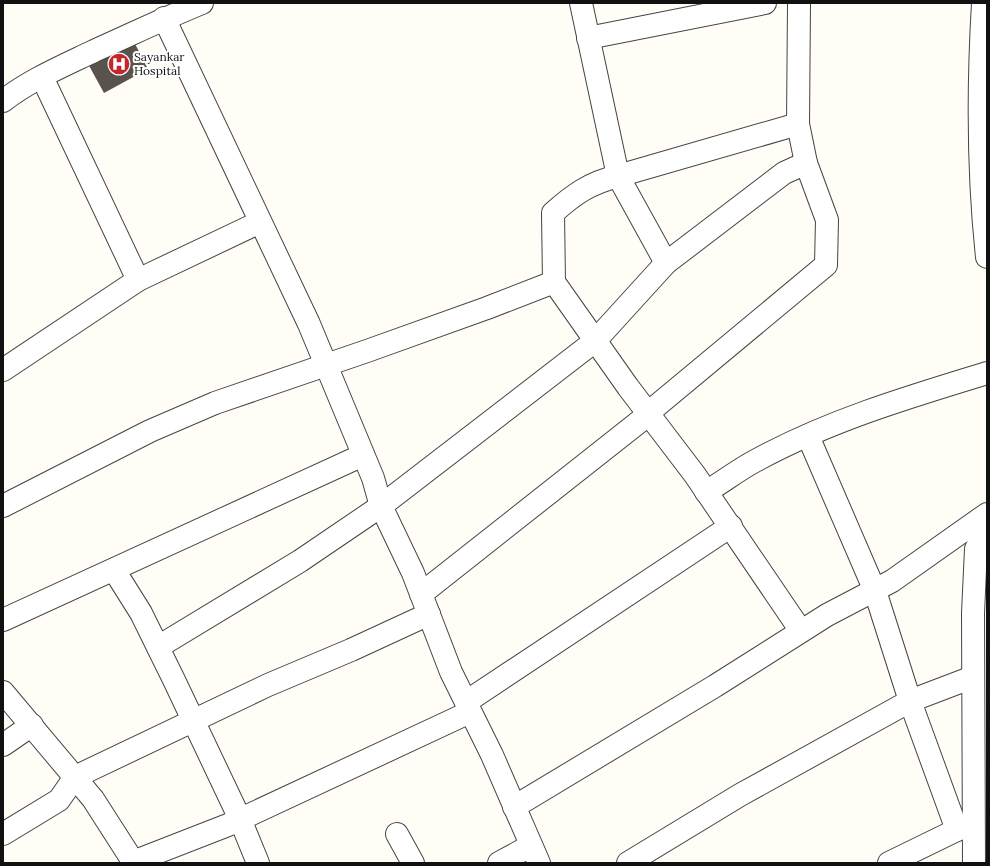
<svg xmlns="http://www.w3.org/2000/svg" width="990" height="866" font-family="Lora,serif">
  <rect width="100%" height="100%" fill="#fffdf5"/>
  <polygon fill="#5a524d" points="132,38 148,69 104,93 87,62"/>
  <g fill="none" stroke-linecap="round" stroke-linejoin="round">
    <g stroke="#444" stroke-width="24">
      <g id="minor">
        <path d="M581,3L618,176C590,183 574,194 553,213L554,282L628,387L695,475L801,631"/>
        <path d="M983,3C978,87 978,173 987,257"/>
        <polyline points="164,18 309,324 373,478 381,506 413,573 451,672 492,755 539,863"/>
        <polyline points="588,38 765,3"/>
        <polyline points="42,77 138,280"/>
        <path d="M3,101C30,80 63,66 94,51C130,35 165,18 202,3"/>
        <polyline points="666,263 618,176 798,124"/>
        <polyline points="3,370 138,280 260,222"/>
        <polyline points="648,413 826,265 827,220 806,163 798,124 799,3"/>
        <path d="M706,492C723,482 738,470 755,461C828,421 908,397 987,373"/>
        <polyline points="3,506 150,431 215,403 367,351 487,308 554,282"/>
        <polyline points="114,570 141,613 174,680 240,819 258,863"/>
        <polyline points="421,594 649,414"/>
        <polyline points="3,620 363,455"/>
        <polyline points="158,647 300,561 381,506 595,341 666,263 784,173 806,163"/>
        <polyline points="3,692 93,799 134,863"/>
        <polyline points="466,702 731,526"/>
        <polyline points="3,745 32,725"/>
        <polyline points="514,807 715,686 827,615 892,581 987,514"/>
        <polyline points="957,830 910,701 973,677"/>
        <polyline points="3,834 59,800 75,777 268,685 351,650 429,614"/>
        <polyline points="397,834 413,863"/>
        <polyline points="133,862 228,825 470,712"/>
        <polyline points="499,863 530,846"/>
        <polyline points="628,863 740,795 910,701 875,591 808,436"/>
        <polyline points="889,863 971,823"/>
        <polyline points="974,863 973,613 976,549 987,526"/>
      </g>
    </g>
    <use href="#minor" stroke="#fff" stroke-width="22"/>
  </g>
  <defs>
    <g id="hospital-disc" transform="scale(1.15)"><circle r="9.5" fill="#c4262e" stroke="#fff"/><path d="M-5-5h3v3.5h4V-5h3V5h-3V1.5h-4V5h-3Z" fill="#fff"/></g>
  </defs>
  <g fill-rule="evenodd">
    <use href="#hospital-disc" x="119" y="64"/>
  </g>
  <g text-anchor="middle" stroke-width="4" stroke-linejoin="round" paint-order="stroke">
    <g font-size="12" fill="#111" stroke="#fff" text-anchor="start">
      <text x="134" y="61">Sayankar<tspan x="134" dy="14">Hospital</tspan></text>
    </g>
  </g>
  <rect width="990" height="866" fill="none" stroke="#111111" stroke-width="8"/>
</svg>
